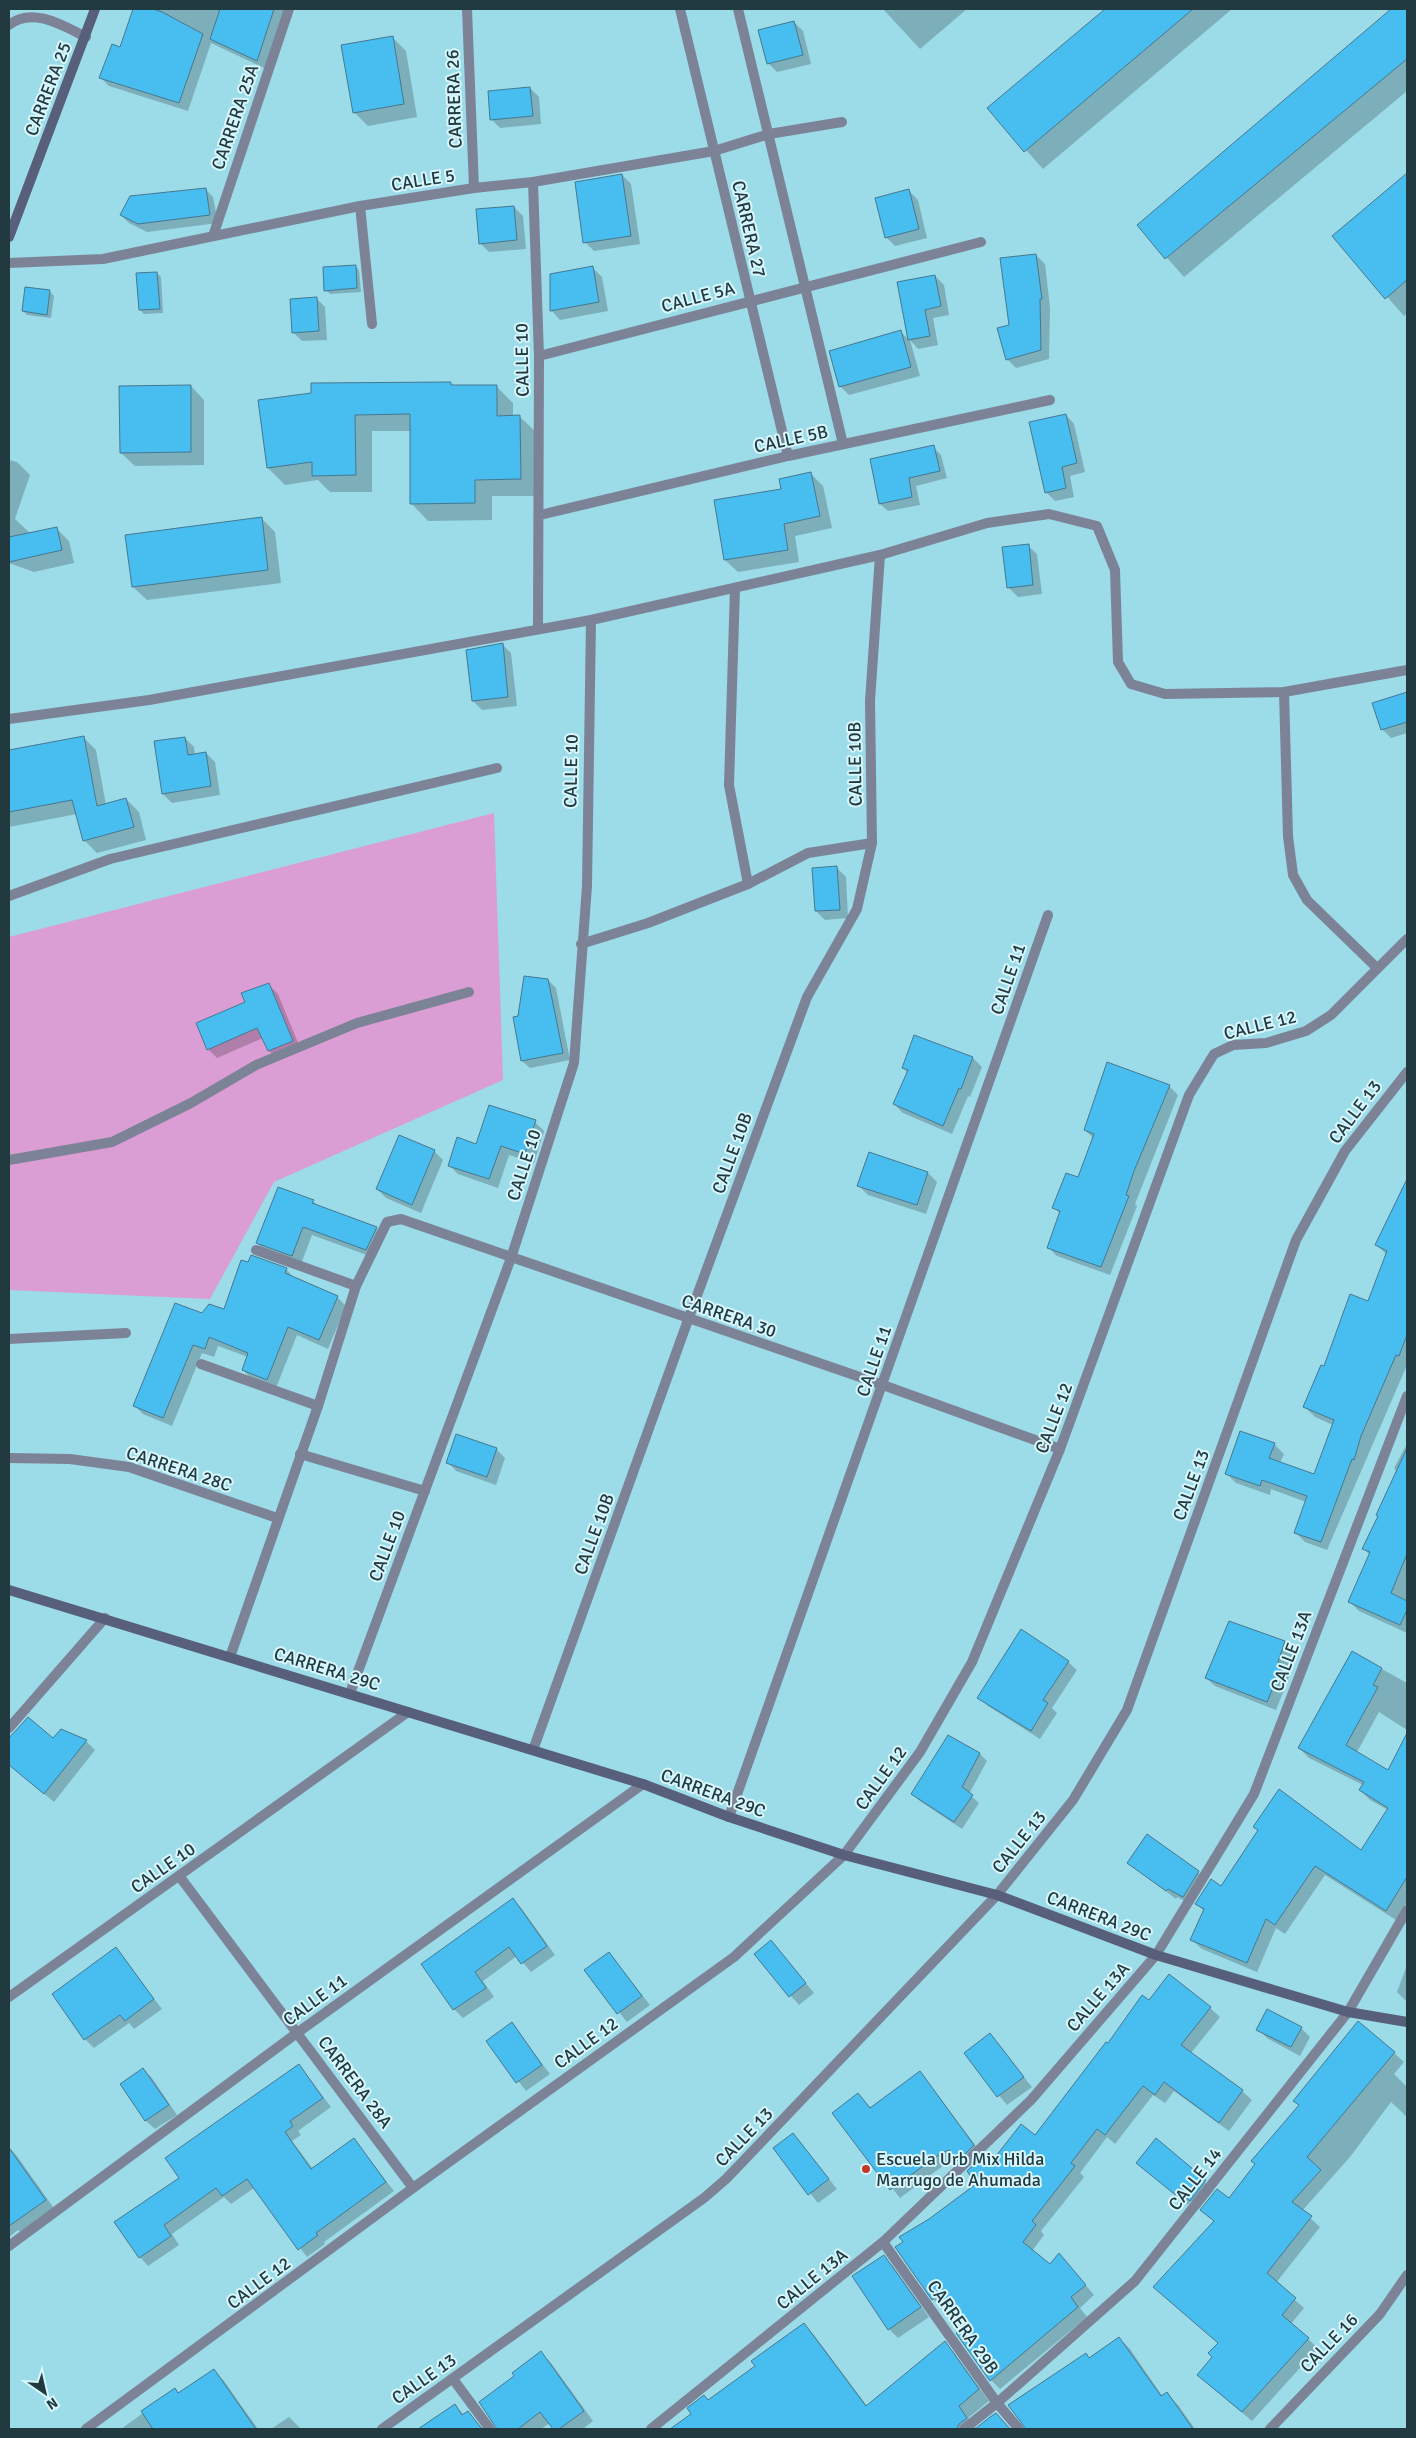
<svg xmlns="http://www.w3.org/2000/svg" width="1416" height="2438" font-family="Signika,sans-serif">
  <rect width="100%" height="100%" fill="#9cdbe8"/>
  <polygon fill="#db9ed4" points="494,813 503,1080 274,1182 210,1299 9,1290 9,937"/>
  <g fill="#0003">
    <polygon points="136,9 285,9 266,69 211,43 188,111 109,86 100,77 121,49"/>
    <polygon points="883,9 967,9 920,49"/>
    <polygon points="1107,9 1232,9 1043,169 989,108"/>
    <polygon points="1393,9 1407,9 1407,91 1184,277 1138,225"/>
    <polygon points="794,22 803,31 811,64 777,72 768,63"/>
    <polygon points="392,37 406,51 417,117 368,126 354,112"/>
    <polygon points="530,88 539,97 541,124 500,128 491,119"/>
    <polygon points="622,175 631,184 640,244 594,251 585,242"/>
    <polygon points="1407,175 1407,313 1404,316 1334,236"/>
    <polygon points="205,189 213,197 218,223 147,232 129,223 121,215"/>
    <polygon points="909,191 918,200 927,238 895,246 886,237"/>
    <polygon points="514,207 523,216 526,249 489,252 480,243"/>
    <polygon points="1036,255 1045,264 1050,308 1049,359 1016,368 1007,359 1010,326"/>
    <polygon points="355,266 359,270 361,292 330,294 326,290"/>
    <polygon points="593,268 602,277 608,311 560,320 552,311"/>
    <polygon points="157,273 161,277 163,313 144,314 140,310"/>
    <polygon points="935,276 944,285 949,315 933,318 938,345 918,349 910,340 920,376 849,395 840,386 901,332 909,340 898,283"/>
    <polygon points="50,292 54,296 51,318 27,315 23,311"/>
    <polygon points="316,298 325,307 327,340 302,341 293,332"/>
    <polygon points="450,383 454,386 496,386 513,403 513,417 520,417 537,433 537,496 492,496 492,520 428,521 412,504 411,431 372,431 372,492 330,492 318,480 285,485 268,468 260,401"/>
    <polygon points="191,386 204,400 204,465 135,466 121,453"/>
    <polygon points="1066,415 1074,424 1085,472 1070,476 1074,497 1055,501 1046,492"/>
    <polygon points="933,447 941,455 947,478 916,486 920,505 888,511 880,504"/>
    <polygon points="9,460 17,462 30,475 15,519 31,534 56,528 69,541 74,563 34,572 9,563"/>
    <polygon points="811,474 823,486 832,528 795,536 799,562 738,572 725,560 782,490"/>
    <polygon points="261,518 275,532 281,583 147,600 133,587"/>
    <polygon points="1028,546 1037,554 1042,594 1018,597 1009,588"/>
    <polygon points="502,644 511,653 517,706 482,710 473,701"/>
    <polygon points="1407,693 1407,733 1391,738 1382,729 1374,704"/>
    <polygon points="83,737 96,750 106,805 126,799 139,812 146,840 97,853 84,840 77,814 9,827 9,751"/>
    <polygon points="185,738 194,747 195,755 206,753 215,762 220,795 172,803 163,794"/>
    <polygon points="837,868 846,877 848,918 825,920 816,911"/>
    <polygon points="548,980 556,988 570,1060 530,1068 522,1061 519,1017"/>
    <polygon points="269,985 278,994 301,1050 278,1060 269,1051 263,1038 217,1058 208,1049 247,1003"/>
    <polygon points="915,1037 973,1058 982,1067 970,1097 968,1096 952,1134 903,1113 894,1104 908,1073 903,1068"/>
    <polygon points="1169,1086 1178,1095 1135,1204 1137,1206 1110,1275 1057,1256 1048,1247 1060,1214 1054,1207 1079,1179 1094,1139 1085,1130"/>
    <polygon points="535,1122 544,1131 534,1163 509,1155 498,1188 458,1174 449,1165 477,1145"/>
    <polygon points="434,1151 443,1160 421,1213 386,1198 377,1189"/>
    <polygon points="928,1173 937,1182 926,1214 868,1195 859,1186"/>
    <polygon points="1407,1181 1407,1365 1327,1550 1305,1542 1295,1532 1306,1502 1271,1489 1270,1495 1236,1483 1227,1474 1274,1444 1284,1454 1280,1463 1315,1476 1333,1425 1315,1417 1305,1407 1324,1368 1368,1302 1386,1254 1376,1244 1403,1191 1401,1189"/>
    <polygon points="313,1201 319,1207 376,1228 385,1237 375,1258 312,1235 301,1264 266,1252 257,1243"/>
    <polygon points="286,1269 295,1279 337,1297 346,1306 328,1349 297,1335 276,1388 252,1379 243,1370 248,1357 218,1346 214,1357 202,1353 172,1426 143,1414 134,1405 203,1314 225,1311"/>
    <polygon points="1407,1444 1407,1633 1359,1611 1349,1601 1370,1555 1364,1549 1397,1472 1394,1468"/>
    <polygon points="496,1449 505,1458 496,1485 456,1471 448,1462"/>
    <polygon points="1285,1642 1294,1651 1286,1671 1289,1677 1276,1710 1215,1686 1206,1678"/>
    <polygon points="1353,1653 1407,1683 1407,1730 1379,1712 1357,1752 1389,1771 1407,1736 1407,1902 1396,1920 1325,1875 1285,1934 1276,1928 1257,1972 1202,1949 1192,1940 1204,1911 1197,1904 1221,1888 1259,1831 1255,1827 1361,1852 1388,1810 1370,1800 1360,1790 1363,1785 1309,1758 1299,1748"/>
    <polygon points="1068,1662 1077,1670 1052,1708 1057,1713 1040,1739 988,1706 979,1697"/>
    <polygon points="28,1718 54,1740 86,1741 95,1750 54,1802 9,1764 9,1740"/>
    <polygon points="980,1754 987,1761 969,1794 979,1803 962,1829 920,1801 913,1794"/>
    <polygon points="1128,1862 1198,1872 1207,1881 1192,1905 1177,1897 1176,1899"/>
    <polygon points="513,1900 522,1909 555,1955 531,1972 517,1956 483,1981 494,1997 463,2018 454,2009"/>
    <polygon points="116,1949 162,2009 134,2029 129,2023 94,2048 85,2039 53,1994"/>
    <polygon points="780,1951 814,1993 799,2005 755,1955"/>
    <polygon points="609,1953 650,2005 627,2022 586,1971"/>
    <polygon points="1407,1965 1407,2002 1397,1992"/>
    <polygon points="1149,2002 1210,2008 1220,2017 1191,2053 1242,2091 1252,2100 1229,2131 1174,2091 1165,2103 1153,2095 1115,2144 1107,2137 1080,2173 1084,2177 1041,2231 1044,2235 1032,2251 1051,2266 1060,2255 1094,2295 1080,2308 1087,2317 1000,2389 991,2380 965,2327 948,2305 943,2308 933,2299 930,2220 978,2184 983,2158 990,2165 1035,2137 1108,2045"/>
    <polygon points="512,2024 550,2074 526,2091 488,2041"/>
    <polygon points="1301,2028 1310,2037 1300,2056 1267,2038 1258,2029"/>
    <polygon points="990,2035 1032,2087 1007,2105 965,2054"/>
    <polygon points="1394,2053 1404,2062 1394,2074 1407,2087 1407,2117 1391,2102 1350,2157 1302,2211 1320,2227 1276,2283 1304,2308 1291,2324 1318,2348 1252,2421 1208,2384 1219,2343 1215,2222 1212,2219 1229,2200"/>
    <polygon points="299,2065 331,2107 298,2131 301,2135 292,2141 313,2169 354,2140 394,2191 324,2242 325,2244 307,2257 254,2188 231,2204 224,2197 172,2234 179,2245 148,2266 140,2257 181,2179"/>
    <polygon points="143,2069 152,2078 177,2115 155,2129 146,2121 121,2084"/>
    <polygon points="920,2072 982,2154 967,2168 957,2158 948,2162 900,2198 834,2113 858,2094 871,2108"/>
    <polygon points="793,2134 837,2189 818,2203 775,2148"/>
    <polygon points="1156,2140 1214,2190 1199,2209 1191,2201 1188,2205 1137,2162"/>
    <polygon points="9,2147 17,2156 58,2214 26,2237 18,2230 9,2237"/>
    <polygon points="884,2257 893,2266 929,2317 898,2338 889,2329"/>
    <polygon points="804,2324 814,2335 867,2406 945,2343 955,2354 989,2401 968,2418 977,2429 996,2415 1010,2429 671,2429 757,2366"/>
    <polygon points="1119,2338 1130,2349 1163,2397 1167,2394 1178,2405 1195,2429 1027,2429 1026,2424 1090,2359"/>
    <polygon points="541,2353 551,2363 593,2421 583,2429 554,2429 550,2423 541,2429 497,2429 497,2425 516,2376"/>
    <polygon points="214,2370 224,2381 258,2429 121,2429 175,2390 179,2394"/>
    <polygon points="455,2405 464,2415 468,2412 483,2429 420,2429"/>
    <polygon points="289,2417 301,2429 271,2429"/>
  </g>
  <g fill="#47bdf0" stroke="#467890">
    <polygon points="133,9 153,9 162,12 203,34 179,103 99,78 112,44 120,47"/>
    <polygon points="220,9 274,9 257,61 210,39"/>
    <polygon points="1105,9 1193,9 1024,152 987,108"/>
    <polygon points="1391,9 1407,9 1407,59 1165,259 1137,225"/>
    <polygon points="794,21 803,55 767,64 758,30"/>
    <polygon points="393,36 404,104 353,113 341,45"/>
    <polygon points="530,87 533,116 490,120 488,91"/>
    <polygon points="1407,173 1407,280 1385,299 1332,236"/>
    <polygon points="622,174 631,236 583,243 575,182"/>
    <polygon points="206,188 210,215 138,224 120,215 130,196"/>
    <polygon points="909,189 919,229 885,238 875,198"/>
    <polygon points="514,206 517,240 479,244 476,209"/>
    <polygon points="1036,254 1042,299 1040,299 1041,350 1006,360 997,328 1009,325 1000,258"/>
    <polygon points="356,265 357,288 324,291 323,267"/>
    <polygon points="593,266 599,302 550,311 550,274"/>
    <polygon points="157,272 160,309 139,310 136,273"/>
    <polygon points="935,275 941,306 925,310 930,336 908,340 897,282"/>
    <polygon points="25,287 50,290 47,315 22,311"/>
    <polygon points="317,297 319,331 292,333 290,299"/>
    <polygon points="901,330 911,367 839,387 829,351"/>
    <polygon points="451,382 451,385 497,385 497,416 520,415 521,479 475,480 475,503 410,504 410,414 355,415 356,475 312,476 312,462 267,468 258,400 311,393 311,383"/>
    <polygon points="191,385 191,452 120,453 119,386"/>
    <polygon points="1066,414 1077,463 1062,467 1066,488 1045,493 1029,422"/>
    <polygon points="934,445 940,471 909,478 912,497 879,504 870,459"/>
    <polygon points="811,472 820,516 784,524 788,550 724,560 714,500 781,489 779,479"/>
    <polygon points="262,517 268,570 132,587 125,535"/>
    <polygon points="57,527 62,550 9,562 9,537"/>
    <polygon points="1029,544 1033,585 1007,588 1002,547"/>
    <polygon points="503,643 508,697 472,701 466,650"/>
    <polygon points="1407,692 1407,722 1381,730 1372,703"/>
    <polygon points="84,736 97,806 126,798 134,827 83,841 72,800 9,812 9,750"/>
    <polygon points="185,737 188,755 206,752 211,786 162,794 154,741"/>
    <polygon points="837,866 840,910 815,911 812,868"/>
    <polygon points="524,976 548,979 563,1053 521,1061 513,1017 518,1016"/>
    <polygon points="269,983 293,1041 268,1051 257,1028 207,1050 196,1023 245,1002 241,993"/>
    <polygon points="914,1035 973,1057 961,1089 959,1088 943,1126 893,1104 908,1070 902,1068"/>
    <polygon points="1107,1062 1170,1085 1134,1171 1126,1195 1129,1196 1101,1267 1047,1248 1060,1211 1052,1208 1066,1173 1078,1177 1094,1134 1084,1130"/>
    <polygon points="489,1105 536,1120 525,1154 501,1146 489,1179 448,1166 457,1137 476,1144"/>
    <polygon points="399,1135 435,1150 412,1205 376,1189"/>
    <polygon points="869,1152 928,1172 917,1205 857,1186"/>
    <polygon points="1407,1179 1407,1335 1399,1356 1396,1355 1361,1436 1354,1460 1352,1459 1321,1542 1294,1533 1307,1496 1262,1480 1260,1486 1225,1474 1240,1431 1275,1443 1269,1458 1314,1474 1334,1420 1303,1407 1321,1365 1324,1366 1350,1294 1368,1301 1387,1251 1375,1245"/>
    <polygon points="278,1187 314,1200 312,1203 377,1227 366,1250 303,1227 292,1256 256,1243"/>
    <polygon points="251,1255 287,1268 285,1273 338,1296 319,1340 288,1327 267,1380 242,1370 248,1353 209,1337 205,1349 193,1345 163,1418 133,1406 175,1303 202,1313 209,1304 224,1309 241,1260 248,1262"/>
    <polygon points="456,1434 497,1448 487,1477 446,1463"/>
    <polygon points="1407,1448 1407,1554 1391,1593 1407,1601 1407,1610 1400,1625 1348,1602 1370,1552 1362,1549 1378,1516 1376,1515"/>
    <polygon points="1229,1621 1285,1641 1278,1662 1281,1663 1281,1668 1267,1702 1205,1678"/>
    <polygon points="1021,1629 1069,1661 1043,1700 1048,1703 1031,1731 977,1698"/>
    <polygon points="1352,1651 1382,1668 1373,1685 1378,1687 1346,1745 1388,1770 1407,1733 1407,1877 1386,1911 1315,1866 1275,1925 1266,1919 1247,1963 1190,1940 1204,1909 1195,1904 1211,1879 1221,1886 1258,1830 1253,1827 1279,1789 1361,1850 1388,1808 1359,1790 1364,1782 1298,1748"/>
    <polygon points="28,1717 53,1738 61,1729 87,1740 44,1794 9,1765 9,1738"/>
    <polygon points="948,1735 980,1753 962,1787 973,1795 954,1822 911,1794"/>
    <polygon points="1147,1834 1199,1871 1183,1897 1168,1889 1166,1891 1127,1863"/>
    <polygon points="513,1898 547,1946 521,1964 509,1947 475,1972 486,1988 453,2010 421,1964"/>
    <polygon points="771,1940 806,1983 789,1997 754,1954"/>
    <polygon points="116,1947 154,1999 125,2021 120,2015 84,2040 52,1994"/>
    <polygon points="609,1952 642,1996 617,2014 584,1970"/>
    <polygon points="1169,1974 1211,2007 1181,2045 1243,2090 1219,2123 1164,2082 1155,2095 1143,2086 1105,2135 1097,2129 1071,2163 1075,2166 1032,2221 1036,2225 1023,2242 1050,2264 1059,2253 1086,2285 1071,2297 1078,2307 990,2381 956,2333 963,2327 939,2295 932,2300 895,2247 903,2242 899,2237 929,2219 976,2184 967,2171 983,2156 989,2165 1021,2124 1035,2135 1106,2042 1108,2043 1142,1995 1149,2000"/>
    <polygon points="1267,2009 1302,2027 1291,2047 1256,2030"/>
    <polygon points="1358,2021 1395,2052 1307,2157 1321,2170 1292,2202 1312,2216 1267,2273 1296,2298 1282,2315 1309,2338 1242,2412 1197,2375 1212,2357 1208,2353 1218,2343 1153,2287 1214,2221 1200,2210 1217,2189 1229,2198 1255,2164 1251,2161 1299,2105 1293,2101"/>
    <polygon points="512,2022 542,2065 516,2083 486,2041"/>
    <polygon points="990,2033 1024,2077 997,2097 964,2053"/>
    <polygon points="299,2064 323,2098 290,2121 293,2126 285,2132 311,2169 354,2138 386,2182 316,2233 318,2235 298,2250 247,2179 222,2196 216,2188 164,2225 171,2236 139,2258 114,2222 179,2178 165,2158"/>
    <polygon points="143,2068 169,2105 145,2121 120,2084"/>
    <polygon points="920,2071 974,2145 958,2161 949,2150 940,2154 890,2190 832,2113 858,2093 870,2108"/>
    <polygon points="793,2133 829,2179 808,2195 773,2148"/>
    <polygon points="1156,2138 1206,2180 1190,2201 1181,2193 1178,2197 1136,2163"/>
    <polygon points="9,2148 46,2200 9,2226"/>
    <polygon points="884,2255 921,2307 888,2330 852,2276"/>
    <polygon points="804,2323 866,2406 945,2341 979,2389 959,2406 967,2418 959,2424 957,2429 670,2429 691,2414 687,2408 704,2395 708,2400 755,2366 751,2361"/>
    <polygon points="1119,2337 1161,2396 1167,2392 1193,2429 1026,2429 1008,2405 1086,2353 1089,2358"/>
    <polygon points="541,2351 584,2411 559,2429 553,2429 540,2412 518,2429 497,2429 479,2402 514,2376 512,2373"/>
    <polygon points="214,2369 256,2429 153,2429 141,2411 175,2388 178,2393"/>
    <polygon points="455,2404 462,2415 468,2411 482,2429 418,2429"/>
    <polygon points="996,2413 1010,2429 975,2429 990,2417"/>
  </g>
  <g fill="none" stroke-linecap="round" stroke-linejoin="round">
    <path stroke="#7d8397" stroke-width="10" d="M9,25C32,6 64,26 86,37"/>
    <g stroke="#7d8397" stroke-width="10">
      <polyline points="467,9 474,188"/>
      <polyline points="680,9 788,456"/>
      <polyline points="738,9 843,444"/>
      <polyline points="533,182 539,356 538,628"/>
      <polyline points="360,206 372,324"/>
      <polyline points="213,236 289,9"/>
      <polyline points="9,263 103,259 360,206 474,188 533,182 714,151 769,134 842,122"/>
      <polyline points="539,356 981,242"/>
      <polyline points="540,515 788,456 1050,400"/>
      <polyline points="735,588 729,785 748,884"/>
      <polyline points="1284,692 1288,836 1293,875 1307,900 1377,968"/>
      <polyline points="9,719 149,700 591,620 880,555 987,523 1049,514 1097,526 1115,570 1118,662 1131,684 1165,694 1284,692 1407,670"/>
      <polyline points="9,896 110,859 497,768"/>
      <polyline points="581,944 648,923 748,884 808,853 872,843"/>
      <polyline points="9,1160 112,1142 191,1103 256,1065 357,1023 469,992"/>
      <polyline points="256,1250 356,1286"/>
      <polyline points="9,1339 126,1333"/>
      <polyline points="201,1364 318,1406"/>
      <polyline points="300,1454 425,1491"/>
      <polyline points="9,1458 70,1459 129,1467 277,1518"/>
      <polyline points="230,1657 318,1406 356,1286 387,1222 401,1219 883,1385 1060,1449"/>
      <polyline points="350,1693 511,1258 574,1063 587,886 591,620"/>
      <polyline points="9,1728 105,1618"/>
      <polyline points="533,1750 688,1320 807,997 857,909 872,843 870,701 880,555"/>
      <polyline points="729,1817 1048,915"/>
      <polyline points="180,1877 413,2188"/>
      <polyline points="9,1997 408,1712"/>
      <polyline points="883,2242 997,2403 1019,2429"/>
      <polyline points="9,2246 297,2033 643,1784"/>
      <polyline points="453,2379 490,2429"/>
      <polyline points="86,2429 413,2188 734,1957 844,1855 920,1752 972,1662 1060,1449 1189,1095 1214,1054 1233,1045 1266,1043 1306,1031 1331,1015 1407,939"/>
      <polyline points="382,2429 704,2198 726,2179 997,1895 1073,1800 1127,1710 1296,1240 1345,1151 1407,1072"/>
      <polyline points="651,2429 883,2242 1031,2100 1156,1955 1254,1794 1407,1396"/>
      <polyline points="964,2429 997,2403 1135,2281 1348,2012 1407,1910"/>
      <polyline points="1270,2429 1380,2314 1407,2275"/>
    </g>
    <g stroke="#575f7a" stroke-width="10">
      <polyline points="9,237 95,9"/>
      <polyline points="9,1590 643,1784 729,1817 844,1855 997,1895 1156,1955 1348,2012 1407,2022"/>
    </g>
  </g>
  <circle fill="#c43725" stroke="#d8f6fd" stroke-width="2" cx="866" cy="2169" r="5"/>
  <g text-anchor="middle" stroke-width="4" stroke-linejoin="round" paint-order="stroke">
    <g font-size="18" fill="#203a3f" stroke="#d8f6fd">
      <text transform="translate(48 89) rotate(-69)" y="6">CARRERA 25</text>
      <text transform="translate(454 99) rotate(-92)" y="6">CARRERA 26</text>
      <text transform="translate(235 117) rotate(-71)" y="6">CARRERA 25A</text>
      <text transform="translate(423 180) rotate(-9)" y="6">CALLE 5</text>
      <text transform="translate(749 229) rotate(77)" y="6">CARRERA 27</text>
      <text transform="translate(698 297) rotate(-15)" y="6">CALLE 5A</text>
      <text transform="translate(522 360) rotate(-91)" y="6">CALLE 10</text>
      <text transform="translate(791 439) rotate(-12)" y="6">CALLE 5B</text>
      <text transform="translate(855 764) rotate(-91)" y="6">CALLE 10B</text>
      <text transform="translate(571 771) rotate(-89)" y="6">CALLE 10</text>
      <text transform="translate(1008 979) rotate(-71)" y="6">CALLE 11</text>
      <text transform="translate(1260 1025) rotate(-14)" y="6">CALLE 12</text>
      <text transform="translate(1355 1112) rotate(-53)" y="6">CALLE 13</text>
      <text transform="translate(732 1153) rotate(-70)" y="6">CALLE 10B</text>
      <text transform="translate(524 1165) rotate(-72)" y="6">CALLE 10</text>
      <text transform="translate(729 1316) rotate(19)" y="6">CARRERA 30</text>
      <text transform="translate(874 1361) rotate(-71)" y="6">CALLE 11</text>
      <text transform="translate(1054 1418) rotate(-69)" y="6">CALLE 12</text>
      <text transform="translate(179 1469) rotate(18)" y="6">CARRERA 28C</text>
      <text transform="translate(1191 1485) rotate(-70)" y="6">CALLE 13</text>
      <text transform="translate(594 1534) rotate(-70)" y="6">CALLE 10B</text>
      <text transform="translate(387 1546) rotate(-70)" y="6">CALLE 10</text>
      <text transform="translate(1291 1651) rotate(-69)" y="6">CALLE 13A</text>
      <text transform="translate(327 1669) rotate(17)" y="6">CARRERA 29C</text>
      <text transform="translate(881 1778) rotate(-54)" y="6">CALLE 12</text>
      <text transform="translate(713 1793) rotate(20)" y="6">CARRERA 29C</text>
      <text transform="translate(1019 1842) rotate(-51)" y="6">CALLE 13</text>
      <text transform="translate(163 1868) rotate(-35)" y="6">CALLE 10</text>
      <text transform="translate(1099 1916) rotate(21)" y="6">CARRERA 29C</text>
      <text transform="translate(1098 1997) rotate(-49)" y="6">CALLE 13A</text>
      <text transform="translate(315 2000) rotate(-36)" y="6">CALLE 11</text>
      <text transform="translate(586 2043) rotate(-36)" y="6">CALLE 12</text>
      <text transform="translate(355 2082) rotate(53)" y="6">CARRERA 28A</text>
      <text transform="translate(744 2137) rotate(-46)" y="6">CALLE 13</text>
      <text transform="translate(1195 2179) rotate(-52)" y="6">CALLE 14</text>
      <text transform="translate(812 2279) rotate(-39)" y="6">CALLE 13A</text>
      <text transform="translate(259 2283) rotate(-37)" y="6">CALLE 12</text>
      <text transform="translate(963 2327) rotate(55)" y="6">CARRERA 29B</text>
      <text transform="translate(1329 2343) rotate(-46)" y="6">CALLE 16</text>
      <text transform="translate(424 2379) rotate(-35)" y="6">CALLE 13</text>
    </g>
    <g font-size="18" fill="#203a3f" stroke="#d8f6fd" text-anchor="start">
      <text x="876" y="2165">Escuela Urb Mix Hilda<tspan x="876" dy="21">Marrugo de Ahumada</tspan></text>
    </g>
  </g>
  <rect width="1416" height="2438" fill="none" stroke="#203a3f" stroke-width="20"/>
  <g transform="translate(45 2393) rotate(146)" stroke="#d8f6fd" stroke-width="4" paint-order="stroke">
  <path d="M0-4L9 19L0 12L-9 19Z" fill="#203a3f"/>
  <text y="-8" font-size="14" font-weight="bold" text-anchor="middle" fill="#203a3f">N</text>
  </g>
</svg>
